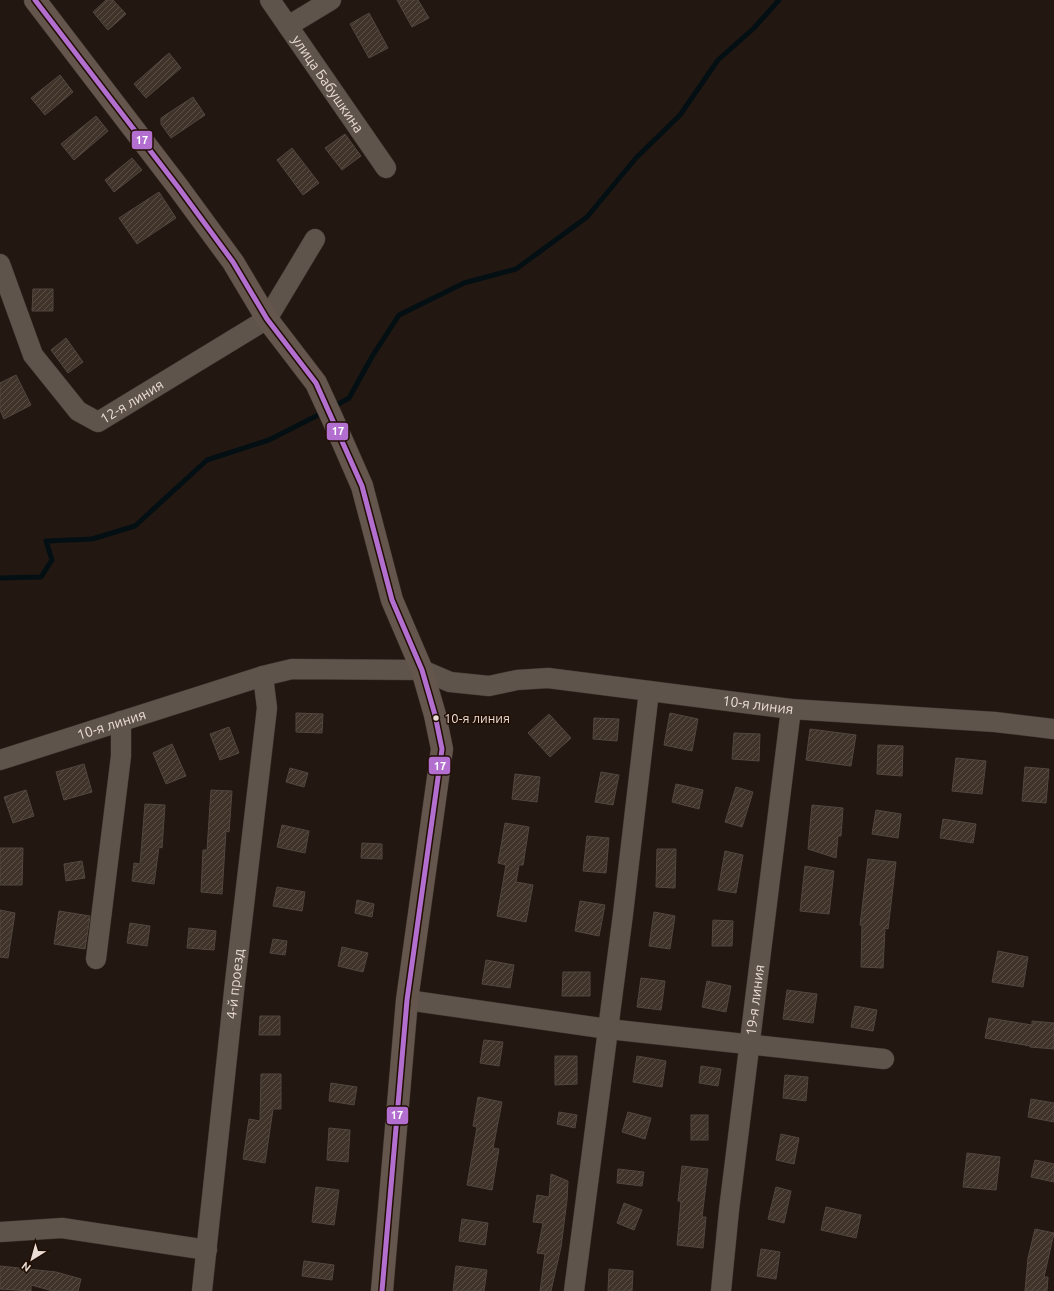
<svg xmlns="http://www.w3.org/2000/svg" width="1054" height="1291" font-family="Ubuntu,sans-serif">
  <defs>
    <pattern id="building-hatch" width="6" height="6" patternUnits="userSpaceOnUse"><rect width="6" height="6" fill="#3f332a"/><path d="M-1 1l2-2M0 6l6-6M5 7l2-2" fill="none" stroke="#5b5048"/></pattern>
  </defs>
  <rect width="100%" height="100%" fill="#231811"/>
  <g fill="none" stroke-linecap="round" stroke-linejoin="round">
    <g stroke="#040f14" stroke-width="5">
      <polyline points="333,407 349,398 373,355 399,315 464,283 516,269 587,217 636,158 680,115 718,60 754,28 779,0"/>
      <polyline points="0,578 41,577 52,560 46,541 92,539 135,526 207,460 269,440 324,412"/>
    </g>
  </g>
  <g fill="url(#building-hatch)" stroke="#514740">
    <polygon points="106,0 113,0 126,14 108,30 93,12"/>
    <polygon points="397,0 418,0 429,18 412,27"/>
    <polygon points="369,13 388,48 369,58 350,24"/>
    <polygon points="169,53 181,68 146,98 134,84"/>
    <polygon points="60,75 73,92 45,115 31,98"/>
    <polygon points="193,97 205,115 171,138 161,124 161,118"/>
    <polygon points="96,116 108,131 74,160 61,144"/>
    <polygon points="345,134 361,156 342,170 325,148"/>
    <polygon points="292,148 319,183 303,195 277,160"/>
    <polygon points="132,158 142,170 114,192 105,180"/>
    <polygon points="159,192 176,218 137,244 119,218"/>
    <polygon points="33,289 53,289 53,311 32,311"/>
    <polygon points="66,338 83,362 68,373 51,350"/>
    <polygon points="16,375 31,405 4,419 0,410 0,383"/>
    <polygon points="296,713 323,714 322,733 296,732"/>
    <polygon points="670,713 698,719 692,751 664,745"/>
    <polygon points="549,714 571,738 550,757 528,733"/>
    <polygon points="594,718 619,719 617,741 593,739"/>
    <polygon points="229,727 239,753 220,760 210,734"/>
    <polygon points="810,729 856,735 851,766 806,760"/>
    <polygon points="734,733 760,734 759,761 732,759"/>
    <polygon points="172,744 186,776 166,784 153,753"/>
    <polygon points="878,745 903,746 902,776 877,774"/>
    <polygon points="956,758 986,761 982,794 952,791"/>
    <polygon points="84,764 92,792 64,800 56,772"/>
    <polygon points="1025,767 1049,769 1046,803 1022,801"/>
    <polygon points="290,768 308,773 304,787 286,782"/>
    <polygon points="601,772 619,775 613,805 595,802"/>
    <polygon points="515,774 540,777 537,802 512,799"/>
    <polygon points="676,784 703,790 699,809 672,802"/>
    <polygon points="736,787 753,792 742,827 725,822"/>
    <polygon points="26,790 34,816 13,823 4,797"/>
    <polygon points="211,790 232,791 229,832 226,831 222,894 201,892 203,850 207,850"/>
    <polygon points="145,804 165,805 162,848 159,847 154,884 132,881 134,863 140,864"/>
    <polygon points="812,805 843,808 841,836 838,836 836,858 808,849"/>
    <polygon points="876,810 901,814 898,838 872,834"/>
    <polygon points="943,819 976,824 973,843 940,838"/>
    <polygon points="505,823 529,827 523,865 519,865 516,882 533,885 526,922 497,916 506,865 498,863"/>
    <polygon points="282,825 309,831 305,853 277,847"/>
    <polygon points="587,836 609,838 606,873 583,871"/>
    <polygon points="362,843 382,844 382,859 361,858"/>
    <polygon points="0,848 23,848 22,885 0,885"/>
    <polygon points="657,849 676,849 675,888 656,887"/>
    <polygon points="725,851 743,855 736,893 718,890"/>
    <polygon points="868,859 896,862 888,929 885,928 883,968 861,967 862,925 860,925"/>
    <polygon points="82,861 85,878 66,881 64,864"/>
    <polygon points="805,866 834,871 829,914 800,911"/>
    <polygon points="277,887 305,892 302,911 273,906"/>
    <polygon points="357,900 374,904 372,917 355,913"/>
    <polygon points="580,901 605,905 599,936 575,931"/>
    <polygon points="0,910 15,913 8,958 0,957"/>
    <polygon points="59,911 90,916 85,949 54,944"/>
    <polygon points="654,912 675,916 670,949 649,946"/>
    <polygon points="713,920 733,921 732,946 712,946"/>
    <polygon points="130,923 150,926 147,946 127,943"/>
    <polygon points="189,928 216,931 214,950 187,948"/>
    <polygon points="273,939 287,941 285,955 270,953"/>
    <polygon points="342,947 368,953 363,972 338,966"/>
    <polygon points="998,951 1028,957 1023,987 992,982"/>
    <polygon points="486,960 514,965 510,988 482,984"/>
    <polygon points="563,972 590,972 590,996 562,996"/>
    <polygon points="641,978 665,981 661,1010 637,1007"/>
    <polygon points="707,981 731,986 726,1012 702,1007"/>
    <polygon points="787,990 817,994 813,1023 783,1019"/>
    <polygon points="855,1006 877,1010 873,1031 851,1027"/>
    <polygon points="260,1016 280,1016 280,1035 259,1035"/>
    <polygon points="989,1018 1032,1025 1032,1021 1054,1023 1054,1049 1030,1047 1030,1046 985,1038"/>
    <polygon points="484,1040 503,1042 499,1066 480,1063"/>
    <polygon points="555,1056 577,1056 577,1084 555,1085"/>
    <polygon points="637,1056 666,1061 662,1087 633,1082"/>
    <polygon points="701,1066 721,1069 718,1086 699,1083"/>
    <polygon points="261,1074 281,1074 281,1109 273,1109 265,1163 243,1159 249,1119 260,1121"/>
    <polygon points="785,1075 808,1077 806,1101 783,1098"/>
    <polygon points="331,1083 357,1087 354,1105 329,1101"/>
    <polygon points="478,1097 502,1102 493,1148 499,1149 492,1190 467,1185 477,1127 473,1126"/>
    <polygon points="1031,1099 1054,1103 1054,1122 1028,1117"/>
    <polygon points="559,1112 577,1115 575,1128 557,1124"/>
    <polygon points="628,1112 651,1118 645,1139 622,1132"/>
    <rect x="691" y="1115" width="17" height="25"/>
    <polygon points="329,1128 350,1130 348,1162 327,1160"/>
    <polygon points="781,1134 799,1138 794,1164 776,1160"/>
    <polygon points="967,1153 1000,1157 996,1190 963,1187"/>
    <polygon points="1035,1160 1054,1164 1054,1182 1031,1177"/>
    <polygon points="682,1166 708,1169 702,1217 706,1217 703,1248 677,1245 681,1201 678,1201"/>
    <polygon points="618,1169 644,1172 642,1186 617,1183"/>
    <polygon points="551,1174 568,1181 567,1200 561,1247 551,1291 540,1291 545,1254 537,1253 543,1223 533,1222 537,1195 549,1197"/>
    <polygon points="316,1187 339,1190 334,1225 312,1222"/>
    <polygon points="776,1187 791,1191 784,1223 768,1219"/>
    <polygon points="624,1203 642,1210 634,1230 617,1223"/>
    <polygon points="826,1207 861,1215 856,1238 821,1230"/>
    <polygon points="462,1219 488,1223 485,1245 459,1241"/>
    <polygon points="1035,1229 1054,1233 1044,1277 1048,1277 1047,1291 1025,1291 1028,1258"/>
    <polygon points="761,1249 780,1252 776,1279 757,1276"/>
    <polygon points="304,1261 334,1265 332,1280 302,1276"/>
    <polygon points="0,1266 56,1272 81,1279 78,1291 53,1291 31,1285 31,1291 0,1289"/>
    <polygon points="456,1266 487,1270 484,1291 453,1291"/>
    <polygon points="609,1269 633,1271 632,1291 608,1291"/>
  </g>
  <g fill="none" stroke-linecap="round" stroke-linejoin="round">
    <g stroke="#3d342e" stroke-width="21">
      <g id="street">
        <path id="s1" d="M270,0L386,168"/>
        <polyline points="288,26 331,0"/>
        <path id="s2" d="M0,264L33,355L78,411L98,422L267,319L315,239"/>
        <path id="s3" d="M0,760L263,676L292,669L422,670L450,682L489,686L517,680L548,678L791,709L995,722L1054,729"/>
        <polyline points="96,959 121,756 121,721"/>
        <polyline points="407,1000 608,1029 884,1059"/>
        <polyline points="0,1232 62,1228 207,1250"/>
        <path id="s4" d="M202,1291L235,982L267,708L263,676"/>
        <polyline points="574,1291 623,914 649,691"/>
        <path id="s5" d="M721,1291L729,1210L791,709"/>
      </g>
    </g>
    <g stroke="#3d342e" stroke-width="23">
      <polyline id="secondary" points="35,0 178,187 233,262 267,319 316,383 333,420 362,486 392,600 422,670 435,715 442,749 407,1000 382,1291"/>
    </g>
    <use href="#street" stroke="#5f544c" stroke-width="20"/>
    <use href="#secondary" stroke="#64564c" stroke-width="22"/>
    <g stroke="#200e03" stroke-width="8">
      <polyline id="bus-1" points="35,0 178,187 233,262 267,319 316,383 362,486 392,600 422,670 435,715 442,749 407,1000 382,1291"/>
    </g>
    <use href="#bus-1" stroke="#b36fd0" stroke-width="5"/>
  </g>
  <circle fill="#ebddd5" stroke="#200e03" stroke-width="1.5" cx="436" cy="718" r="3.5"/>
  <g text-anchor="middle" stroke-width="3" stroke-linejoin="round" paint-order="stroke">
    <g font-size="13" fill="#ebddd5" stroke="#200e03" text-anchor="start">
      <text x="444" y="723">10-я линия</text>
    </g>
    <g font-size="14" fill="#ebddd5" stroke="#200e03">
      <text dy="5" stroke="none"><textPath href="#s1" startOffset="102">улица Бабушкина</textPath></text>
      <text dy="5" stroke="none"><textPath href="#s2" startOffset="231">12-я линия</textPath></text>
      <text dy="5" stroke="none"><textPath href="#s3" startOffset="777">10-я линия</textPath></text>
      <text dy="5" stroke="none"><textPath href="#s3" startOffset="117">10-я линия</textPath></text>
      <text dy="5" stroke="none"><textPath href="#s4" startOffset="309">4-й проезд</textPath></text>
      <text dy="5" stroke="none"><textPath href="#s5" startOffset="293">19-я линия</textPath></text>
    </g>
  </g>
  <g stroke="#200e03" stroke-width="1.5">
    <rect x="131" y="130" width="22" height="20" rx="4" fill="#b36fd0"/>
    <rect x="326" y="422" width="23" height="19" rx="4" fill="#b36fd0"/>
    <rect x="428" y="756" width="23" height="19" rx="4" fill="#b36fd0"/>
    <rect x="386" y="1106" width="23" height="19" rx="4" fill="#b36fd0"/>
  </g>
  <g font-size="11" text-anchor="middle" font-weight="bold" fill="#fff">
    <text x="142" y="144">17</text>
    <text x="338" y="435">17</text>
    <text x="440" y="770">17</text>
    <text x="397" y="1119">17</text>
  </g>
  <g transform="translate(32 1259) rotate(217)" stroke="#200e03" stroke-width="3" paint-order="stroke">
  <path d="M0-3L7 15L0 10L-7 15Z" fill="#ebddd5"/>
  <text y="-6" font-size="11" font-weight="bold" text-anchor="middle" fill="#ebddd5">N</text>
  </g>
</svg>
